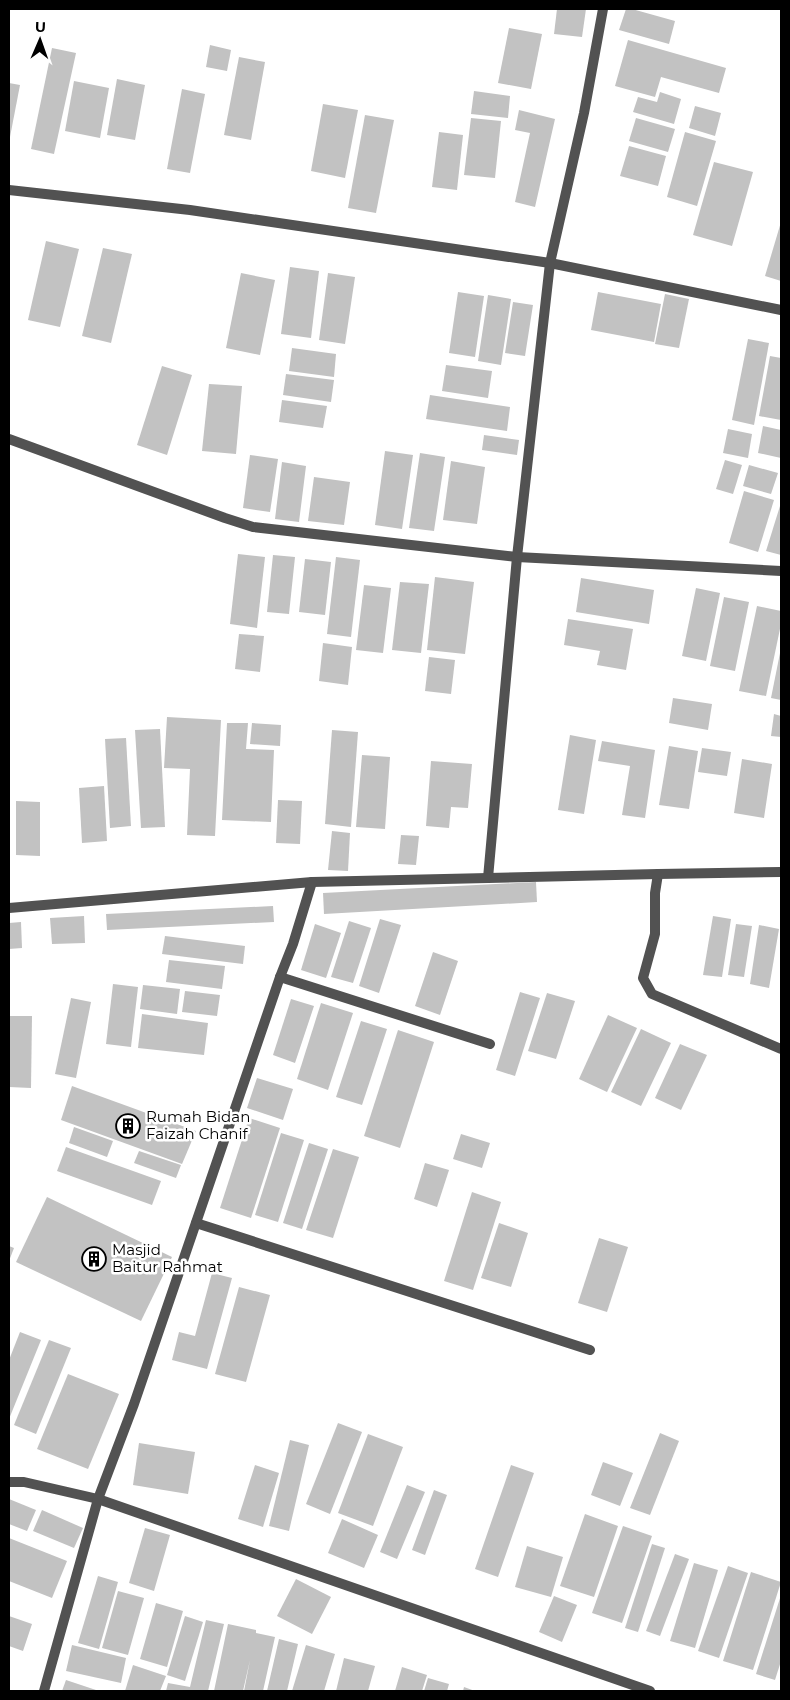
<svg xmlns="http://www.w3.org/2000/svg" width="790" height="1700" font-family="Montserrat,sans-serif">
  <rect width="100%" height="100%" fill="#fff"/>
  <g fill="#c2c2c2">
    <polygon points="557,9 586,9 582,37 554,34"/>
    <polygon points="626,9 632,9 675,21 669,44 619,30"/>
    <polygon points="509,28 542,34 531,89 498,83"/>
    <polygon points="628,40 726,68 719,93 661,77 655,97 615,86"/>
    <polygon points="210,45 231,50 227,71 206,67"/>
    <polygon points="52,48 76,53 54,154 31,149"/>
    <polygon points="239,57 265,62 251,140 224,135"/>
    <polygon points="117,79 145,85 135,140 107,135"/>
    <polygon points="74,81 109,88 100,138 65,131"/>
    <polygon points="9,83 20,85 10,137 9,137"/>
    <polygon points="182,89 205,94 190,173 167,169"/>
    <polygon points="474,91 510,96 508,118 471,114"/>
    <polygon points="660,92 681,99 674,124 633,112 638,97 657,102"/>
    <polygon points="323,104 358,110 345,178 311,171"/>
    <polygon points="695,106 721,113 715,136 689,128"/>
    <polygon points="519,110 555,119 535,207 515,202 530,133 515,130"/>
    <polygon points="365,115 394,120 376,213 348,208"/>
    <polygon points="471,118 501,121 495,178 464,175"/>
    <polygon points="636,118 675,129 668,152 629,141"/>
    <polygon points="439,132 463,135 457,190 432,187"/>
    <polygon points="685,132 716,141 697,206 667,197"/>
    <polygon points="629,146 666,156 658,186 620,176"/>
    <polygon points="714,162 753,172 732,246 693,235"/>
    <polygon points="781,222 781,281 765,276"/>
    <polygon points="46,241 79,249 60,327 28,320"/>
    <polygon points="103,248 132,254 111,343 82,336"/>
    <polygon points="290,267 319,271 311,338 281,334"/>
    <polygon points="241,273 275,280 260,355 226,348"/>
    <polygon points="328,273 355,277 345,344 319,340"/>
    <polygon points="458,292 484,296 475,357 449,353"/>
    <polygon points="598,292 661,304 654,342 591,330"/>
    <polygon points="665,294 689,299 679,348 655,344"/>
    <polygon points="488,295 511,299 501,365 478,361"/>
    <polygon points="513,302 533,305 525,356 505,353"/>
    <polygon points="748,339 769,343 754,425 732,420"/>
    <polygon points="292,348 336,354 334,377 289,371"/>
    <polygon points="770,356 781,358 781,420 759,416"/>
    <polygon points="446,365 492,371 488,398 442,391"/>
    <polygon points="162,366 192,375 167,455 137,445"/>
    <polygon points="286,374 334,380 331,402 283,395"/>
    <polygon points="209,384 242,386 236,454 202,451"/>
    <polygon points="430,395 510,407 507,431 426,419"/>
    <polygon points="282,400 327,406 323,428 279,422"/>
    <polygon points="763,426 781,430 781,458 758,453"/>
    <polygon points="728,429 752,434 748,458 723,453"/>
    <polygon points="484,435 519,440 517,455 482,450"/>
    <polygon points="385,451 413,455 402,529 375,525"/>
    <polygon points="420,453 445,457 434,531 409,528"/>
    <polygon points="250,455 278,459 270,512 243,508"/>
    <polygon points="725,460 742,465 733,494 716,489"/>
    <polygon points="451,461 485,467 477,524 443,520"/>
    <polygon points="282,462 306,466 299,522 275,519"/>
    <polygon points="749,465 778,473 771,494 743,486"/>
    <polygon points="314,477 350,482 344,525 308,521"/>
    <polygon points="744,491 774,500 758,552 729,543"/>
    <polygon points="780,506 781,506 781,555 766,551"/>
    <polygon points="238,554 265,557 257,628 230,624"/>
    <polygon points="273,555 295,557 289,614 267,612"/>
    <polygon points="336,557 360,560 351,637 327,634"/>
    <polygon points="305,559 331,562 325,615 299,612"/>
    <polygon points="435,577 474,582 465,654 427,650"/>
    <polygon points="581,578 654,590 649,624 576,612"/>
    <polygon points="400,582 429,584 421,653 392,650"/>
    <polygon points="364,585 391,588 383,653 356,650"/>
    <polygon points="696,588 720,593 706,661 682,656"/>
    <polygon points="724,597 749,602 735,671 710,666"/>
    <polygon points="757,606 781,611 781,624 766,696 739,691"/>
    <polygon points="568,619 633,629 626,670 597,665 600,651 564,645"/>
    <polygon points="239,634 264,636 260,672 235,669"/>
    <polygon points="323,643 352,647 348,685 319,681"/>
    <polygon points="780,653 781,653 781,700 771,698"/>
    <polygon points="429,657 455,660 451,694 425,691"/>
    <polygon points="673,698 712,704 708,730 669,723"/>
    <polygon points="774,714 781,716 781,737 771,736"/>
    <polygon points="167,717 221,720 215,836 187,835 190,769 164,768"/>
    <polygon points="227,723 248,723 246,749 274,750 271,822 222,820"/>
    <polygon points="252,723 281,725 280,746 250,744"/>
    <polygon points="160,729 165,827 141,828 135,730"/>
    <polygon points="332,730 358,732 351,827 325,824"/>
    <polygon points="570,735 596,740 584,814 558,810"/>
    <polygon points="126,738 131,826 110,828 105,739"/>
    <polygon points="602,741 655,750 645,818 622,815 630,766 598,761"/>
    <polygon points="669,746 698,751 689,809 659,805"/>
    <polygon points="702,748 731,752 727,776 698,772"/>
    <polygon points="362,755 390,757 385,829 356,827"/>
    <polygon points="742,759 772,764 764,818 734,813"/>
    <polygon points="431,761 472,764 468,808 451,807 449,828 426,826"/>
    <polygon points="104,786 107,841 82,843 79,788"/>
    <polygon points="278,800 302,801 300,844 276,843"/>
    <polygon points="16,801 40,802 40,856 16,855"/>
    <polygon points="332,831 350,833 348,871 328,870"/>
    <polygon points="401,835 419,836 416,865 398,864"/>
    <polygon points="536,882 537,902 324,914 323,893"/>
    <polygon points="273,906 274,922 107,930 106,914"/>
    <polygon points="84,916 85,943 52,944 50,918"/>
    <polygon points="713,916 731,919 722,977 703,975"/>
    <polygon points="380,919 401,925 379,993 359,986"/>
    <polygon points="349,921 371,928 353,983 331,977"/>
    <polygon points="21,922 22,948 9,949 9,923"/>
    <polygon points="315,924 341,933 326,978 301,970"/>
    <polygon points="736,924 752,926 744,977 728,975"/>
    <polygon points="759,925 779,929 769,988 750,984"/>
    <polygon points="165,936 245,946 243,964 162,954"/>
    <polygon points="433,952 458,961 440,1015 415,1006"/>
    <polygon points="169,960 225,966 222,989 166,982"/>
    <polygon points="113,984 138,987 131,1047 106,1044"/>
    <polygon points="143,985 180,989 177,1014 140,1009"/>
    <polygon points="185,991 220,995 217,1016 182,1012"/>
    <polygon points="520,992 540,998 515,1076 496,1070"/>
    <polygon points="547,993 575,1001 556,1059 528,1051"/>
    <polygon points="71,998 91,1002 76,1078 55,1074"/>
    <polygon points="291,999 314,1006 295,1063 273,1055"/>
    <polygon points="321,1003 353,1013 328,1090 297,1079"/>
    <polygon points="142,1014 208,1023 204,1055 138,1048"/>
    <polygon points="608,1015 637,1028 607,1092 579,1079"/>
    <polygon points="9,1016 32,1016 31,1088 9,1087"/>
    <polygon points="361,1021 387,1029 362,1105 336,1097"/>
    <polygon points="641,1029 671,1043 641,1106 611,1092"/>
    <polygon points="398,1030 434,1042 400,1148 364,1136"/>
    <polygon points="680,1044 707,1055 681,1110 655,1098"/>
    <polygon points="257,1078 293,1089 283,1120 247,1108"/>
    <polygon points="72,1086 196,1131 182,1164 61,1120"/>
    <polygon points="249,1118 280,1128 251,1218 220,1208"/>
    <polygon points="74,1127 113,1141 107,1157 69,1143"/>
    <polygon points="281,1133 304,1140 278,1222 255,1215"/>
    <polygon points="461,1134 490,1143 482,1168 453,1159"/>
    <polygon points="309,1143 328,1149 302,1229 283,1223"/>
    <polygon points="66,1147 161,1181 152,1205 57,1171"/>
    <polygon points="333,1149 359,1157 333,1238 306,1230"/>
    <polygon points="139,1151 181,1165 176,1178 134,1163"/>
    <polygon points="425,1163 449,1170 437,1207 414,1199"/>
    <polygon points="472,1192 501,1202 473,1290 444,1281"/>
    <polygon points="47,1197 172,1257 141,1321 16,1262"/>
    <polygon points="499,1223 528,1233 511,1287 481,1278"/>
    <polygon points="599,1238 628,1247 607,1312 578,1303"/>
    <polygon points="9,1246 14,1248 9,1261"/>
    <polygon points="212,1273 232,1278 207,1369 172,1360 179,1332 195,1336"/>
    <polygon points="239,1287 270,1295 246,1382 215,1374"/>
    <polygon points="20,1332 41,1340 9,1419 9,1360"/>
    <polygon points="49,1340 71,1348 36,1434 14,1425"/>
    <polygon points="68,1374 119,1394 88,1469 37,1449"/>
    <polygon points="338,1423 362,1432 330,1514 306,1504"/>
    <polygon points="660,1433 679,1441 650,1515 630,1508"/>
    <polygon points="368,1434 403,1447 373,1526 338,1513"/>
    <polygon points="290,1440 309,1445 289,1531 269,1526"/>
    <polygon points="139,1443 195,1452 188,1494 133,1485"/>
    <polygon points="603,1462 633,1473 620,1506 591,1495"/>
    <polygon points="255,1465 279,1473 263,1527 238,1519"/>
    <polygon points="511,1465 534,1473 498,1577 475,1569"/>
    <polygon points="407,1485 425,1492 397,1559 380,1552"/>
    <polygon points="434,1490 447,1495 425,1555 412,1550"/>
    <polygon points="9,1499 36,1510 27,1531 9,1524"/>
    <polygon points="42,1510 83,1528 74,1548 33,1531"/>
    <polygon points="585,1514 618,1526 594,1597 560,1586"/>
    <polygon points="342,1519 378,1535 364,1568 328,1553"/>
    <polygon points="623,1526 652,1536 622,1623 592,1613"/>
    <polygon points="145,1528 170,1535 154,1591 129,1583"/>
    <polygon points="9,1538 67,1561 52,1598 9,1581"/>
    <polygon points="652,1544 665,1548 638,1632 625,1628"/>
    <polygon points="527,1546 563,1557 551,1597 515,1587"/>
    <polygon points="675,1554 689,1559 660,1636 646,1631"/>
    <polygon points="694,1563 718,1570 695,1648 670,1641"/>
    <polygon points="728,1566 748,1573 719,1658 698,1651"/>
    <polygon points="751,1572 781,1582 753,1670 723,1661"/>
    <polygon points="98,1576 118,1582 99,1649 78,1643"/>
    <polygon points="296,1579 331,1597 312,1634 277,1616"/>
    <polygon points="118,1591 144,1598 128,1655 102,1648"/>
    <polygon points="781,1595 781,1661 775,1680 756,1674"/>
    <polygon points="554,1596 577,1605 562,1642 539,1632"/>
    <polygon points="156,1603 183,1611 167,1667 140,1659"/>
    <polygon points="9,1616 32,1624 23,1651 9,1646"/>
    <polygon points="185,1616 203,1622 185,1681 167,1675"/>
    <polygon points="206,1620 224,1624 208,1691 166,1691 168,1683 190,1687"/>
    <polygon points="228,1624 256,1630 256,1633 275,1637 263,1691 244,1691 250,1660 243,1691 214,1691"/>
    <polygon points="279,1639 298,1644 287,1691 267,1691"/>
    <polygon points="72,1645 126,1658 121,1683 66,1671"/>
    <polygon points="306,1645 335,1654 324,1691 292,1691"/>
    <polygon points="344,1658 375,1666 368,1691 336,1691"/>
    <polygon points="133,1665 166,1676 160,1691 125,1691"/>
    <polygon points="402,1667 427,1675 422,1691 395,1691"/>
    <polygon points="428,1678 449,1684 447,1691 424,1691"/>
    <polygon points="66,1680 99,1691 62,1691"/>
    <polygon points="464,1687 475,1691 463,1691"/>
  </g>
  <g fill="none" stroke-linecap="round" stroke-linejoin="round">
    <g stroke="#525252" stroke-width="10">
      <polyline points="9,190 190,210 550,263 781,310"/>
      <polyline points="9,439 225,518 253,527 517,557 781,571"/>
      <polyline points="658,874 655,893 655,934 643,978 652,994 781,1049"/>
      <polyline points="488,878 517,557 550,263 584,113 603,9"/>
      <polyline points="9,908 312,882 658,874 781,872"/>
      <polyline points="280,977 490,1044"/>
      <polyline points="196,1223 590,1350"/>
      <polyline points="9,1482 24,1482 98,1499 650,1691"/>
      <polyline points="44,1691 98,1499 134,1404 280,977 293,944 312,882"/>
    </g>
  </g>
  <defs>
    <g id="building-ring" transform="scale(1.25)"><circle r="9.5" fill="#fff" stroke="#000" stroke-width="1.5"/><path d="M-4-6H4V6H1V3H-1V6H-4ZM-2.5-4.3h1.7v1.8h-1.7ZM.8-4.3h1.7v1.8H.8ZM-2.5-1h1.7V.8h-1.7ZM.8-1h1.7V.8H.8Z" fill="#000"/></g>
  </defs>
  <g fill-rule="evenodd">
    <use href="#building-ring" x="128" y="1126"/>
    <use href="#building-ring" x="94" y="1259"/>
  </g>
  <g text-anchor="middle" stroke-width="5" stroke-linejoin="round" paint-order="stroke">
    <g font-size="15" fill="#000" stroke="#fff" text-anchor="start">
      <text x="146" y="1122">Rumah Bidan<tspan x="146" dy="17">Faizah Chanif</tspan></text>
      <text x="112" y="1255">Masjid<tspan x="112" dy="17">Baitur Rahmat</tspan></text>
    </g>
  </g>
  <rect width="790" height="1700" fill="none" stroke="#000000" stroke-width="20"/>
  <g transform="translate(40 40) rotate(2)" stroke="#ffffff" stroke-width="4" paint-order="stroke">
  <path d="M0-4L9 19L0 12L-9 19Z" fill="#000000"/>
  <text y="-8" font-size="14" font-weight="bold" text-anchor="middle" fill="#000000">U</text>
  </g>
</svg>
